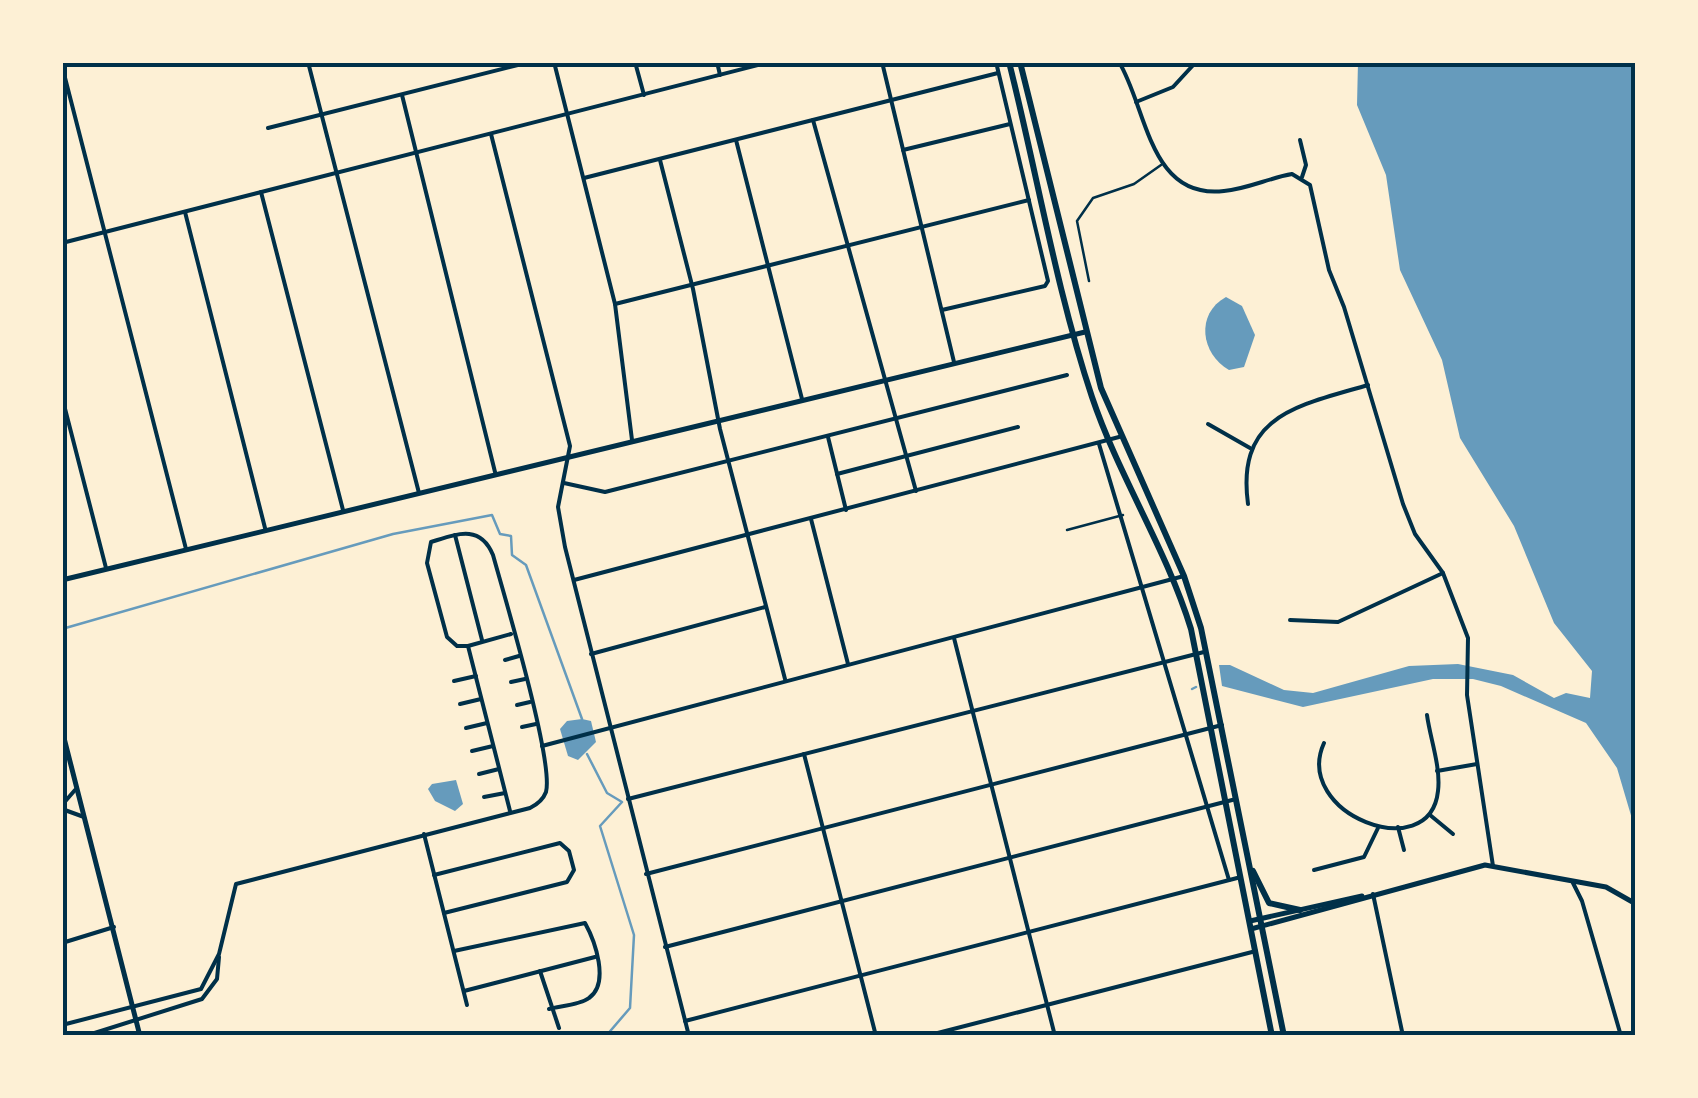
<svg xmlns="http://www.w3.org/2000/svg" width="1698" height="1098" font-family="'Work Sans',sans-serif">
  <rect width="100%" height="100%" fill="#fdf0d5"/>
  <g fill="#669bbc">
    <polygon points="1358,62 1635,63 1635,829 1617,768 1586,723 1501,686 1473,679 1433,679 1303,707 1222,686 1219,665 1230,665 1284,690 1313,693 1409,666 1458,664 1513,675 1554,698 1566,693 1590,698 1592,671 1554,623 1514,526 1460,438 1442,360 1400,270 1386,175 1357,105"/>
    <path d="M1226,297L1242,306L1255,335L1244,367L1229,370C1201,354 1195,314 1226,297Z"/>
    <polygon points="582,719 591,721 596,742 578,760 568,756 560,729 567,721"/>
    <polygon points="456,780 463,804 455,811 435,801 428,789 432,784"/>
  </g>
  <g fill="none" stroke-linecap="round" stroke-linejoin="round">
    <g stroke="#669bbc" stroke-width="2.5">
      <polyline points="62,629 393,534 492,515 500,534 511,536 512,555 526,565 582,719"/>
      <polyline points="1192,689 1196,687"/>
      <polyline points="587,754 607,793 622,802 600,826 634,935 630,1008 606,1036"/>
    </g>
    <g stroke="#003049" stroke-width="2.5">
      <polyline points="1089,281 1077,221 1093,198 1134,184 1161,165"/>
      <polyline points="1067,530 1123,515"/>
    </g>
    <g stroke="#003049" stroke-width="4">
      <polyline points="308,62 419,493"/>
      <polyline points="554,62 615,304 632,440"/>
      <polyline points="635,62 644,95"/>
      <polyline points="717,62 720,75"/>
      <polyline points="882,62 954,362"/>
      <path d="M1119,62C1147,108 1149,200 1224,191C1247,189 1269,178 1292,174L1310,185L1329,270L1344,307L1403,504L1415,534L1443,573L1468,638L1467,695L1493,866"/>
      <polyline points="62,66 186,549"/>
      <polyline points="402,95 495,472"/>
      <polyline points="1136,102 1173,87 1196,62"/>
      <polyline points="813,120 916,491"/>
      <polyline points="268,128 530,62"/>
      <polyline points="491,134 570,446 558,507 565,547 689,1036"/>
      <polyline points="736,140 802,399"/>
      <polyline points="1300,140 1306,165 1302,177"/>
      <polyline points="903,150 1010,124"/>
      <polyline points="660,160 693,289 720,429 785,679"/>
      <polyline points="584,178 998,73"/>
      <polyline points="261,192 343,510"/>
      <polyline points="185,212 265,528"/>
      <polyline points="62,243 770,62"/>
      <polyline points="615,304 1029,200"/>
      <polyline points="942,310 1045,286 1048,281 996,62"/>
      <polyline points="62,397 106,568"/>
      <polyline points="1208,424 1250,448"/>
      <polyline points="828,437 846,510"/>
      <polyline points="1099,444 1229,880"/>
      <polyline points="837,474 1018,427"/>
      <polyline points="564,483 605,492 1067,375"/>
      <path d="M1248,504C1236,415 1297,406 1368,385"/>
      <polyline points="811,519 848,664"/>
      <polyline points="455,535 482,640"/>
      <polyline points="574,580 1119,437"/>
      <polyline points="1290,620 1338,622 1443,573"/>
      <polyline points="954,638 1055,1036"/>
      <polyline points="468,646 510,811"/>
      <polyline points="468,646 511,634"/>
      <polyline points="591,654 765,607"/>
      <polyline points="505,660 519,656"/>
      <polyline points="454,681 476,676"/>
      <polyline points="511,682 525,679"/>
      <polyline points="460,704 481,699"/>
      <polyline points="517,705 530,702"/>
      <polyline points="522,727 536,724"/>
      <polyline points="466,728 487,723"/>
      <path d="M1324,743C1292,814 1430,867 1438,791C1441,767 1430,738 1427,715"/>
      <polyline points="542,746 1184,576"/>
      <polyline points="472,751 493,746"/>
      <polyline points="804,754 876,1036"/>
      <polyline points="1437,771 1477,764"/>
      <polyline points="479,774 499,769"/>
      <polyline points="484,797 505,793"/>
      <polyline points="628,799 1204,652"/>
      <polyline points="62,805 75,790"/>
      <polyline points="62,809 84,817"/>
      <polyline points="1430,815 1453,834"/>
      <polyline points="1398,827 1404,850"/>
      <polyline points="424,834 467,1005"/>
      <polyline points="1314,870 1364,857 1378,828"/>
      <polyline points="646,874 1222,725"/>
      <polyline points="434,875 560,843 569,851 574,870 567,882 444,913"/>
      <polyline points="1573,883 1582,901 1621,1036"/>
      <polyline points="1373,894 1403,1036"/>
      <polyline points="62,943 114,927"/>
      <polyline points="665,947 1236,799"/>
      <path d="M454,951L585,923C595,941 610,983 589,998C580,1005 560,1006 549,1009"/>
      <polyline points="540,971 559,1028"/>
      <polyline points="464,991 595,957"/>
      <polyline points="685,1021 1241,877"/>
      <path d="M62,1025L201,989L219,954L236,884L530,808C538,804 543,800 546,792C554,761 504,595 493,555C480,524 457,534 431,542L427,563L447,637L457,646H468"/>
      <polyline points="85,1036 202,999 217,979 219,957"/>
      <polyline points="926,1036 1256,951"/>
    </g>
    <g stroke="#003049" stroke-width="5">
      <polyline points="62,580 1085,332"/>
      <polyline points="1250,921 1362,896"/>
      <polyline points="1251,929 1485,865 1606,887 1636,904"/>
    </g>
    <polyline stroke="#003049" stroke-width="5" points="62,730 140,1036"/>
    <g stroke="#003049" stroke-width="6">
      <path d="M1009,62C1037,173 1056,289 1092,397C1119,477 1166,548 1191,629L1272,1036"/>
      <polyline points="1020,62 1101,388 1184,576 1201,628 1284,1036"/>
      <polyline points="1253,871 1269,903 1300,910"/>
    </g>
  </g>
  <rect width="1698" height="1098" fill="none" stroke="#fdf0d5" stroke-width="130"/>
  <rect x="65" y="65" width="1568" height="968" fill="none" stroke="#003049" stroke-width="4"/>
</svg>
